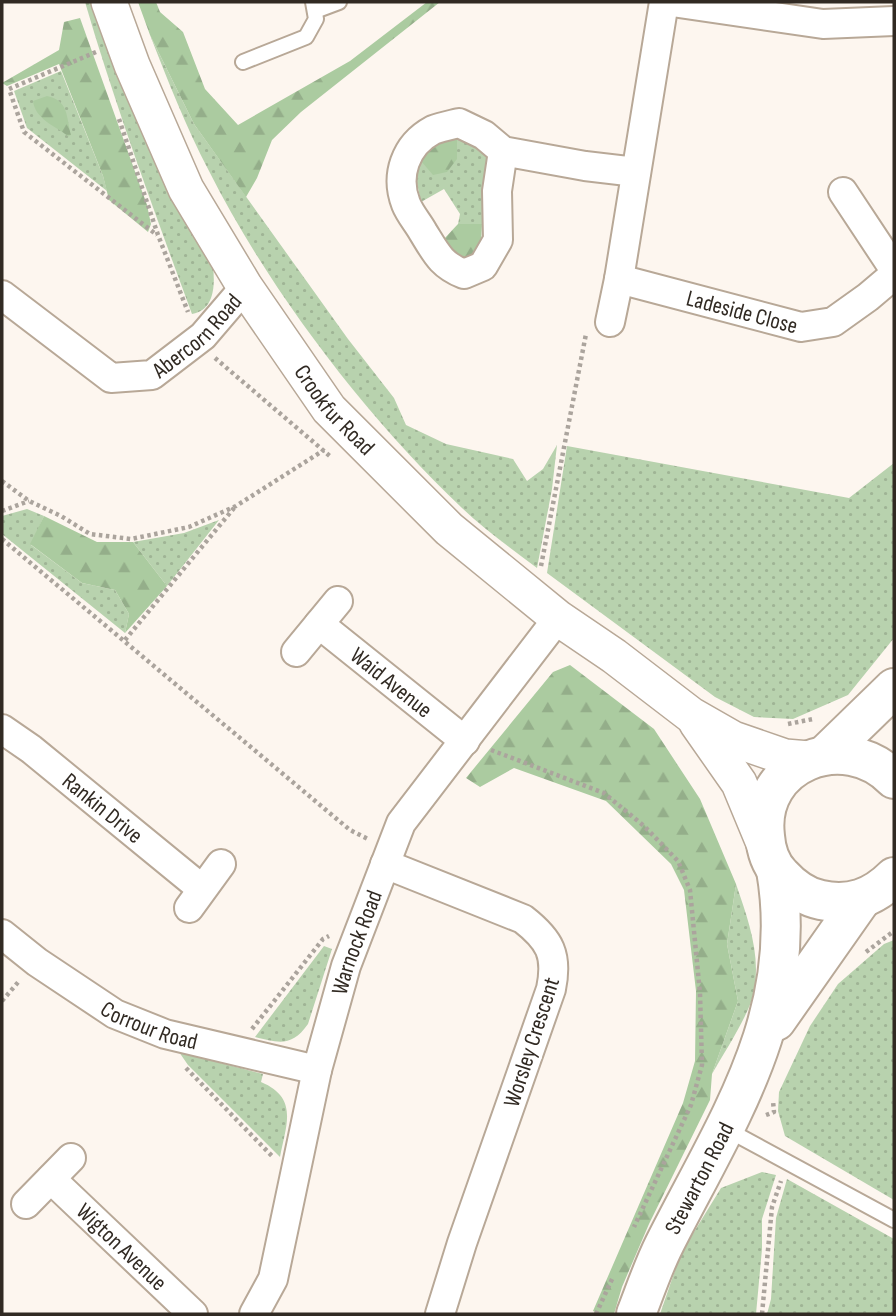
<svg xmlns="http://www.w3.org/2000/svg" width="896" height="1316" font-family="'Sofia Sans Condensed',sans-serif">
  <defs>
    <pattern id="grass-dots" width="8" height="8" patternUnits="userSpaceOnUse" patternTransform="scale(1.75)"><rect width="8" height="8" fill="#b8d2ae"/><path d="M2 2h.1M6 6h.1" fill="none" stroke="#9fb495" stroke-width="1.8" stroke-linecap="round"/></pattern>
    <pattern id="forest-firs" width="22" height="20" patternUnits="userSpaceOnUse" patternTransform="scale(1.75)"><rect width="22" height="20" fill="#abcba0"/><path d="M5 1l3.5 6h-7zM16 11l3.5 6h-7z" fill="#94ae8a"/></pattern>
  </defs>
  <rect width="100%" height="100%" fill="#fdf6ef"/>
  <g fill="url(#grass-dots)">
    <path d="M85,2H94L213,266C215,284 215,310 192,314C154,211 116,108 85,2Z"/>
    <path d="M150,35L194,124L348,339L394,398L406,425L446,444L513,459L527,481L543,469L557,445L552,489L537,568C512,549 485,530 462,508C366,417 269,290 209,171C186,127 168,81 150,35Z"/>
    <polygon points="61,71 103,176 107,191 27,128 14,91"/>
    <polygon points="457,131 482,146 489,165 482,224 458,224 460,214 444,189 421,202 414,169 421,161 457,158"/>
    <polygon points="567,446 849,498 894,463 894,638 848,695 793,719 754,717 715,697 547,573"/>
    <polygon points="27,509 44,516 31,545 82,583 115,590 129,614 125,633 2,534 2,516"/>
    <polygon points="219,520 167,586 133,542 184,533"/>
    <path d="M736,884C749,922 764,962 751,1002C743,1024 724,1053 712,1074L738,1001L727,944Z"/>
    <polygon points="894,940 894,1200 785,1136 778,1111 779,1092 810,1026 838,984 884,944"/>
    <path d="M324,946L332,949L308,1024C292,1047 279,1043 255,1037Z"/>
    <path d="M179,1052L263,1074L261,1082C299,1098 286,1125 280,1157L188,1065Z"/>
    <polygon points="762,1172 776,1175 762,1219 762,1249 756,1314 660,1314 681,1253 721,1188"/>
    <polygon points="787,1179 894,1239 894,1314 767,1314 771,1299 776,1218"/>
  </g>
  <g fill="url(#forest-firs)">
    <polygon points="138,2 156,2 160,12 183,32 205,89 238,125 350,61 427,2 440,2 301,112 272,140 257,178 246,197 194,124 150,35"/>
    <polygon points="80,18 147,205 151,224 148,232 109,200 103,176 59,64 7,86 2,83 59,50 64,22"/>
    <path d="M47,96C69,101 66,116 71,135L68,136C55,126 35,119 33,101Z"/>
    <polygon points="457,131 457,159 447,172 433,175 421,161 434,142"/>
    <polygon points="458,224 482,224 481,246 470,259 457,259 444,239"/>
    <polygon points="44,516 97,542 133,542 167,586 125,633 129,614 115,590 82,583 30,544"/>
    <polygon points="570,665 654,729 700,799 736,884 727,944 738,1001 712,1074 710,1100 649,1224 622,1287 614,1314 599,1314 593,1311 683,1103 695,1061 696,991 684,890 671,864 606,801 514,768 480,787 466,778 553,672"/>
  </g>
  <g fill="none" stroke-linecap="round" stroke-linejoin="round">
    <g stroke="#b8a897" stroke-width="18">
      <g id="service">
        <polyline points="315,11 339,2"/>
        <polyline points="243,62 306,37 316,19 313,2"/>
        <polyline points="726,1129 894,1220"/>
      </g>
    </g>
    <g stroke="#b8a897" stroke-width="32">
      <g id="minor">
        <path id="s1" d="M664,2L619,279L801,327L833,322L868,297L894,275"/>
        <polyline points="672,2 823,24 894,21"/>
        <path d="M503,151L497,191L498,240L483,266L464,274C441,265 436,253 423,232C418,223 410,214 406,204C395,176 405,145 433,130C441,127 451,125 459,123L484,135L503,151L585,166L636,172"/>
        <polyline points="843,192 894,269"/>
        <path id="s2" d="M2,295L111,378L152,375L203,336L245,287"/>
        <polyline points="610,322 619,279"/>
        <path id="s3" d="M319,624L465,741"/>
        <polyline points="296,652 338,601"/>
        <path id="s4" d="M2,729L31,749L202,889"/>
        <path d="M385,864L523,919C550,940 558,955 551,989L462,1243L440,1314"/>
        <polyline points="189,908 221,864"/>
        <path id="s5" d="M2,934L37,962L115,1014L165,1034L317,1070"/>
        <path id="s6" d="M51,1179L193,1314"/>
        <polyline points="26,1204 71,1158"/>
        <path id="s7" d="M254,1314L273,1279L317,1070L346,966L401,823L558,618"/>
      </g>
    </g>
    <g stroke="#b8a897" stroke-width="38">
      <g id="tertiary">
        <path id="s8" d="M109,2L132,65L186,189L245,287L329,409L449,529L558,618L614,656L691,715L733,739L785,757L809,759"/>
        <polyline points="697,723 739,783 766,848"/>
      </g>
    </g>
    <g stroke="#b8a897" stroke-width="42">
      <g id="secondary">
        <polyline points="826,754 894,688"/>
        <path d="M894,779C844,728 756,763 765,836C766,850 771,865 781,875C792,887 805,897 821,900C850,906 873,898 894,877"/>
        <polyline points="776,1021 861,900"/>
        <path id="s9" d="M636,1314C645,1291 653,1267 664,1245C726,1122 801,1015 776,870"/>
      </g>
    </g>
    <g stroke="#aba49d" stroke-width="4.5" stroke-dasharray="3.5 3.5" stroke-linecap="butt">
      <polyline points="96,52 9,89 24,132 157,235"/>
      <polyline points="119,119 158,235 188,312"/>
      <polyline points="215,358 331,457"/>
      <polyline points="2,481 29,501 61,516 90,534 131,539 189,527 236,506 324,450"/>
      <polyline points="2,511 29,501"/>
      <polyline points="2,539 350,830 368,839"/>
      <polyline points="541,566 586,334"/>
      <polyline points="125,640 234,508"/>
      <polyline points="788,724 813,719"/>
      <polyline points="491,750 604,793 644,826 678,861 690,890 700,993 702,1065 691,1105 634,1227"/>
      <polyline points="866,952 894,931"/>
      <polyline points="2,1001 20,980"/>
      <polyline points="252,1029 323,939 329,936"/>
      <polyline points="186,1068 273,1157"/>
      <polyline points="766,1115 774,1112 773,1101"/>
      <polyline points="596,1314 613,1277"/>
      <polyline points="762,1314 772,1207 781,1181"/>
    </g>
    <use href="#service" stroke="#fff" stroke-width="14"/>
    <use href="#minor" stroke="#fff" stroke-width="28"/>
    <use href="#tertiary" stroke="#fff" stroke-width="35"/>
    <use href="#secondary" stroke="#fff" stroke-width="38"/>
  </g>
  <g text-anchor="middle" stroke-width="6" stroke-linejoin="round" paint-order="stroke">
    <g font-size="23" fill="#312a23" stroke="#fff">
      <text dy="8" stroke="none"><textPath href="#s1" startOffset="408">Ladeside Close</textPath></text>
      <text dy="8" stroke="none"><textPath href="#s2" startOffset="238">Abercorn Road</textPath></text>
      <text dy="8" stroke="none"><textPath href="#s8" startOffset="469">Crookfur Road</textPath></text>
      <text dy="8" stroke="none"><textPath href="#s3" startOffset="93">Waid Avenue</textPath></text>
      <text dy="8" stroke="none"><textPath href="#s4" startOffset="128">Rankin Drive</textPath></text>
      <text dy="8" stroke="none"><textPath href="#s7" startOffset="387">Warnock Road</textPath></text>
      <text dy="8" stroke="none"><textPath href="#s5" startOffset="175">Corrour Road</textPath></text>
      <text transform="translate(531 1042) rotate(-72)" y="8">Worsley Crescent</text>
      <text dy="8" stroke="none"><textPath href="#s9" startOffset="150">Stewarton Road</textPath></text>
      <text dy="8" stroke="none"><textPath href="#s6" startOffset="98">Wigton Avenue</textPath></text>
    </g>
  </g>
  <rect width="896" height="1316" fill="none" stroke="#312a23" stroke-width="7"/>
</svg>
